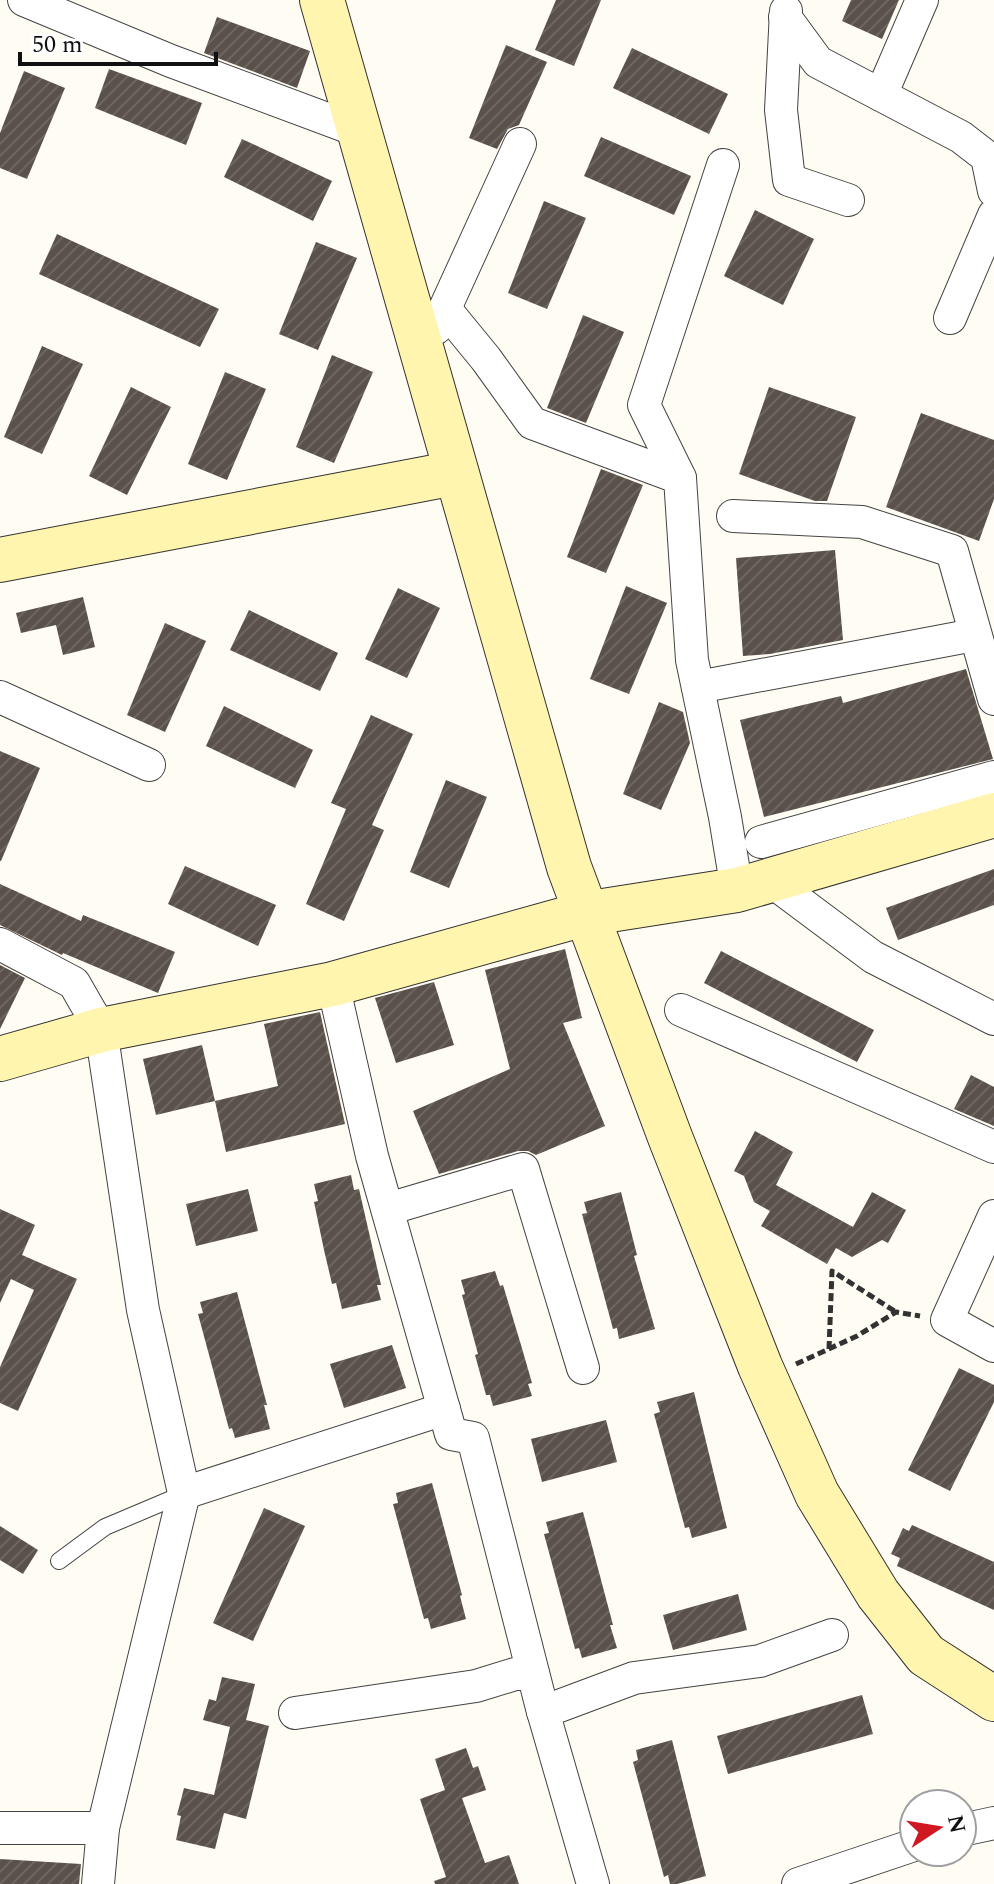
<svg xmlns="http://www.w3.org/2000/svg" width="994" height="1884" font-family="Spectral,serif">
  <defs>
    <pattern id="building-hatch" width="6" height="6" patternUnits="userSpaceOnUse" patternTransform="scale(2)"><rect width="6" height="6" fill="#5a514b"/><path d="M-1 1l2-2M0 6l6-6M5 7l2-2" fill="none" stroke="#6d6561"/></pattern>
  </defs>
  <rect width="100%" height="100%" fill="#fffcf3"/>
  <g fill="url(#building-hatch)">
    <polygon points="556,0 601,0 574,66 535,50"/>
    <polygon points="851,0 899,0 882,39 842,21"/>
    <polygon points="217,17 310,51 297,88 204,53"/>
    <polygon points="506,45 547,62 519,125 508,129 497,149 469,138"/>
    <polygon points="632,48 728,94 709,134 613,88"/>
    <polygon points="109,69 202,103 186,145 95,108"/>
    <polygon points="24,71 65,88 27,179 0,168 0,133"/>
    <polygon points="601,137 691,176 674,215 584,176"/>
    <polygon points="242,139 332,181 313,221 224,177"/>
    <polygon points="544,201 586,218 547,309 508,293"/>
    <polygon points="755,210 814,239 783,305 724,276"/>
    <polygon points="57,234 219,309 200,347 39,274"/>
    <polygon points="316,242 357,258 318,350 279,334"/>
    <polygon points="583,315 624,332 586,423 547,408"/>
    <polygon points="42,346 83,364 42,454 4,437"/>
    <polygon points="332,355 373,372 334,463 296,447"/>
    <polygon points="225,372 266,389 227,480 188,464"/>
    <polygon points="131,387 171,407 127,495 89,476"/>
    <polygon points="769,387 856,417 827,501 815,501 739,474"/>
    <polygon points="921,413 994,440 994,499 979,541 886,507"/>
    <polygon points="601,469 643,485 606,573 567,557"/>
    <polygon points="835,550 843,640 770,654 743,656 736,558"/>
    <polygon points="626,586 667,603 629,694 590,679"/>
    <polygon points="398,588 440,608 407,678 365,659"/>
    <polygon points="83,597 95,647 63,655 56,625 21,633 16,613"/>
    <polygon points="249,610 338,653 320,691 230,650"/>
    <polygon points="165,623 206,641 165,732 127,715"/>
    <polygon points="966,669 993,759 764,817 740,720 841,696 843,703"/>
    <polygon points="659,702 683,712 690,743 661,810 623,794"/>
    <polygon points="224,706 313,750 295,788 206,746"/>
    <polygon points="371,715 413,734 372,825 384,830 344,921 306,904 346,809 331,803"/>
    <polygon points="0,751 40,768 1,861 0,861"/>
    <polygon points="446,780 487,797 449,888 410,872"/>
    <polygon points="185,866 276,905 258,946 168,904"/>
    <polygon points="994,869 994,905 898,940 886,908"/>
    <polygon points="0,884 81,921 83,915 175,952 158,993 63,953 62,955 0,925"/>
    <polygon points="565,949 582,1018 563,1023 605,1126 536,1155 528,1151 518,1151 439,1174 413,1111 510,1069 485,970"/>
    <polygon points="721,951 874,1030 857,1062 704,983"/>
    <polygon points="0,965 25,978 0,1029"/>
    <polygon points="434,982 454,1045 396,1063 375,998"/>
    <polygon points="320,1012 345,1124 226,1152 215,1101 278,1086 264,1024"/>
    <polygon points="202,1045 215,1101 156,1115 143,1059"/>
    <polygon points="971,1075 994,1087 994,1126 954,1109"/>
    <polygon points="755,1131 793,1152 776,1185 853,1227 872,1192 906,1210 888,1243 882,1240 852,1257 836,1248 827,1264 761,1226 770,1211 754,1202 744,1176 734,1171"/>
    <polygon points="351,1175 354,1190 359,1189 381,1285 377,1285 381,1300 342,1309 336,1283 332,1284 324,1250 314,1202 318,1201 314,1184"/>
    <polygon points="248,1189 258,1231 196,1246 186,1204"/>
    <polygon points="621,1192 637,1255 634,1256 655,1329 619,1339 617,1328 613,1329 582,1214 587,1213 584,1202"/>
    <polygon points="0,1209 35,1225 22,1255 77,1279 18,1411 0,1403 0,1367 34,1290 11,1279 0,1303"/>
    <polygon points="495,1271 500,1286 503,1285 521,1345 532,1383 528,1384 532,1396 493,1406 490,1395 486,1395 475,1355 478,1354 462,1295 465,1294 461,1280"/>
    <polygon points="237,1292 267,1405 264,1405 270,1429 235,1438 232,1428 229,1429 198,1314 203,1313 200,1302"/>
    <polygon points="392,1345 406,1388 344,1408 330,1364"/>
    <polygon points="959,1368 994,1385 994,1402 950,1491 908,1470"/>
    <polygon points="694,1392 727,1528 692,1538 689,1527 685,1528 654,1414 660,1412 657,1402"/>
    <polygon points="606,1420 617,1462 542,1482 531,1439"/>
    <polygon points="432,1483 462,1595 460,1596 466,1619 431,1629 428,1618 424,1619 393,1504 398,1503 396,1493"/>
    <polygon points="264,1508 305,1526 253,1641 213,1623"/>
    <polygon points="583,1512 613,1625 610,1625 617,1648 582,1658 579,1648 575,1649 544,1534 549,1533 546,1522"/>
    <polygon points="912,1525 994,1562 994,1610 897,1566 900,1558 891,1554 903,1528 909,1531"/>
    <polygon points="0,1526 38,1550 23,1574 0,1560"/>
    <polygon points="738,1594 747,1630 673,1650 663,1615"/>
    <polygon points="222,1677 255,1684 246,1720 269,1726 246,1819 224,1813 215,1849 176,1840 181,1816 177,1815 184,1788 214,1795 230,1727 203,1720 209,1699 216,1701"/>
    <polygon points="862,1695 873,1734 728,1774 717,1736"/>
    <polygon points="672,1740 706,1876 677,1884 670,1884 668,1875 664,1877 633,1762 638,1760 636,1750"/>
    <polygon points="466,1748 473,1768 478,1766 486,1790 462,1798 485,1863 509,1855 519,1884 435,1884 434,1881 446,1877 420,1799 445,1790 435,1759"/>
    <polygon points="0,1859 81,1864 79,1884 0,1884"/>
  </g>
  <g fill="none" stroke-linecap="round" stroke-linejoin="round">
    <g stroke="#434343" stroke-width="18">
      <polyline id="lane" points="59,1561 105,1527 183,1494"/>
    </g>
    <g stroke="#434343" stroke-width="34">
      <g id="street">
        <polyline points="24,0 171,61 359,131"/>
        <polyline points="786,11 781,110 789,180 848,200"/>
        <polyline points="785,17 818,62 961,137 987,157 994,191"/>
        <polyline points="881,95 922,0"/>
        <polyline points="445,309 486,359 532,423 680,478 692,660 725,817 737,890"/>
        <polyline points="950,318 994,215"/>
        <polyline points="436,328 520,144"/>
        <polyline points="680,478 644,405 723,165"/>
        <polyline points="733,516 862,522 952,551 994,699"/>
        <polyline points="698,687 974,635"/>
        <polyline points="0,697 149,765"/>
        <polyline points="761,842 994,777"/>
        <polyline points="770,880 873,957 994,1019"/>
        <polyline points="0,944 74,983 101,1030 143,1310 184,1493 103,1828 98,1884"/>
        <polyline points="333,984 372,1156 451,1434 473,1438 542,1708 593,1884"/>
        <polyline points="681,1010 994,1147"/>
        <polyline points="388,1209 523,1169 583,1368"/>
        <polyline points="994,1216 947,1320 994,1346"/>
        <polyline points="184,1493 444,1409"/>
        <polyline points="543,1712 634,1678 760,1661 832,1635"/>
        <polyline points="295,1713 476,1686 515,1674 533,1674"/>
        <polyline points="0,1828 103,1828"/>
        <polyline points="962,1830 994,1823"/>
        <polyline points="798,1884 914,1845"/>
      </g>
    </g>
    <g stroke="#323232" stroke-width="46">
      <g id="secondary">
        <polyline points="322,0 569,867 670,1137 760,1366 817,1494 878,1594 926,1655 994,1699"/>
        <polyline points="0,560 455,473"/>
        <polyline points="0,1059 101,1030 333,984 584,914 737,890 994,815"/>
      </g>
    </g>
    <g stroke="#323232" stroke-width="5" stroke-dasharray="8 4" stroke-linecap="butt">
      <polyline points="829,1349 832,1271 896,1312"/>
      <polyline points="796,1364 857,1336 896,1312 920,1316"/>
    </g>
    <use href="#lane" stroke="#fff" stroke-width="16"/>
    <use href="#street" stroke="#fff" stroke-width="32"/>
    <use href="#secondary" stroke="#fff5ae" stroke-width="44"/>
  </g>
  <g transform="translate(938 1828) rotate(78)"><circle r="38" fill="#ffffff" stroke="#9f9f9f" stroke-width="2"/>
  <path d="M0-6L14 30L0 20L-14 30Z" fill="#d01823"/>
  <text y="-12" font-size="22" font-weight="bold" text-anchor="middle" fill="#101010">N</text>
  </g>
  <path d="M20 52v12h196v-12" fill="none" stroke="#101010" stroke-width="4"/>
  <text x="32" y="52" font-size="24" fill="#101010" stroke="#ffffff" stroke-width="6" paint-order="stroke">50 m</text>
</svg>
